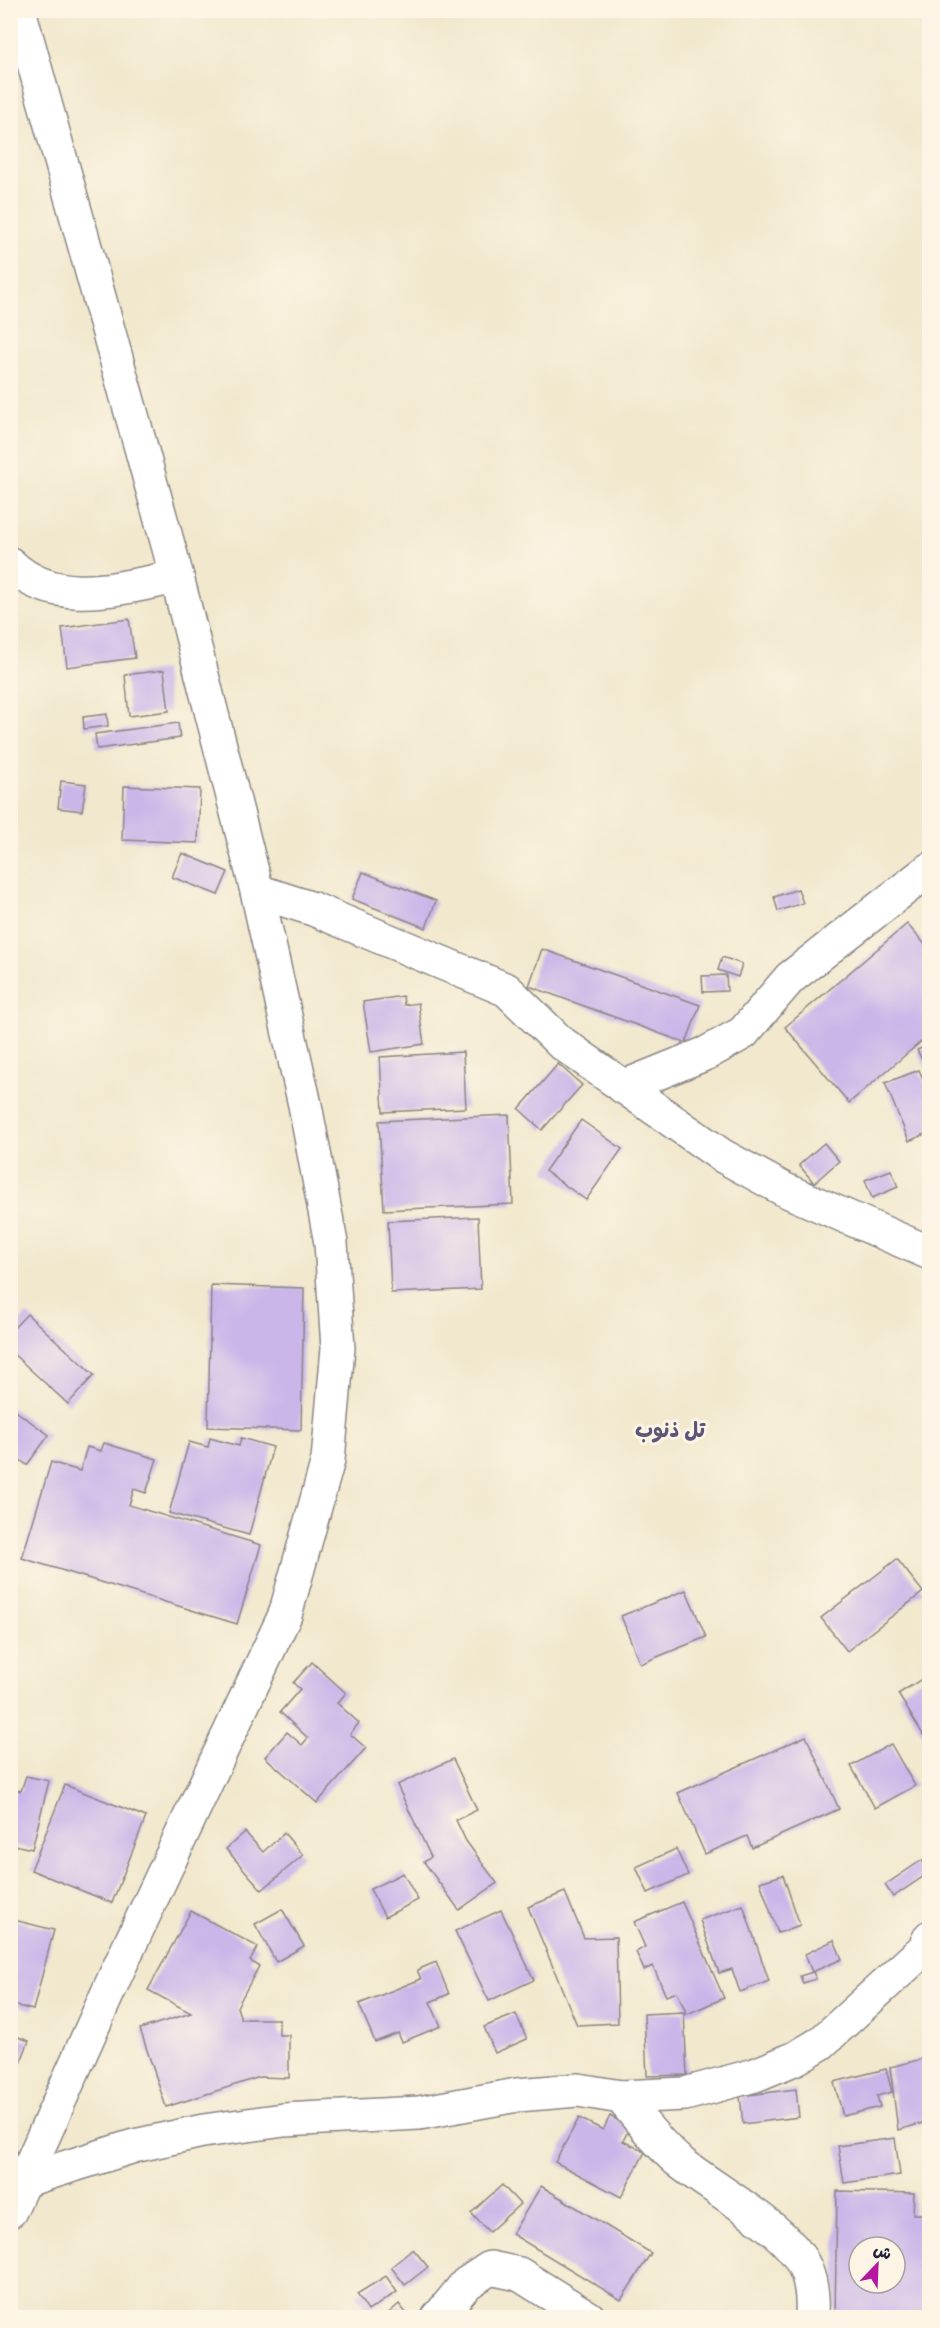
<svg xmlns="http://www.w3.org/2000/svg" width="940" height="2328" font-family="Delius,'Playpen Sans Arabic',sans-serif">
  <rect width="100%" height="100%" fill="#fcf5e5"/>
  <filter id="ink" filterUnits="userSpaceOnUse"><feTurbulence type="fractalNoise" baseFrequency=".0167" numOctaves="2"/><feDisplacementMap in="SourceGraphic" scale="12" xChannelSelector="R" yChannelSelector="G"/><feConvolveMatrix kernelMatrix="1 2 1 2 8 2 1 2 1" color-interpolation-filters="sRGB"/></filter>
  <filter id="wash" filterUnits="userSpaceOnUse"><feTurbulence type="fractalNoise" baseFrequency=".008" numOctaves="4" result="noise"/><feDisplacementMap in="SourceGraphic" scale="24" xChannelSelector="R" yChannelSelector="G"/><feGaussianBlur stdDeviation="1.35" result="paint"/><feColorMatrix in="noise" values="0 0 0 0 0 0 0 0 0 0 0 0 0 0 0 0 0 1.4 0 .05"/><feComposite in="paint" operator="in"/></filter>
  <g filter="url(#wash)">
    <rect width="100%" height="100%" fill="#f1e8cd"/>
    <g id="blocks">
      <g fill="#cab6e9" fill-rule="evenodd">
        <polygon points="129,619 135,658 67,667 62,628"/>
        <polygon points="10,620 17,630 10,634"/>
        <polygon points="164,670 169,711 129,716 125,675"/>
        <polygon points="107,714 108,726 84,729 83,717"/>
        <polygon points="178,723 180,738 97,749 95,734"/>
        <polygon points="61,781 86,784 82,811 58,808"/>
        <polygon points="124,786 200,789 198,843 122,840"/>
        <polygon points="182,853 228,872 218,895 172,877"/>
        <polygon points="363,872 436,901 426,928 352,899"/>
        <polygon points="798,889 803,903 778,911 774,897"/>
        <polygon points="907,924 930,950 930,1034 849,1103 785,1027"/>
        <polygon points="542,949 700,1005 686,1043 529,986"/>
        <polygon points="722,957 742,964 738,977 718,970"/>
        <polygon points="726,975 727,991 703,992 702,976"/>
        <polygon points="403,996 404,1005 418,1003 424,1044 371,1052 363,1002"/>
        <polygon points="930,1044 930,1075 917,1050"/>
        <polygon points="463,1052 466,1108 383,1112 380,1057"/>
        <polygon points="558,1064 582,1085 542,1130 519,1109"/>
        <polygon points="919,1070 930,1094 930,1132 909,1141 885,1083"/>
        <polygon points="509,1115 513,1204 384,1210 379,1121"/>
        <polygon points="581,1120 622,1149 586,1200 545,1171"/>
        <polygon points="824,1143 839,1161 814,1183 799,1165"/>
        <polygon points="891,1170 898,1187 872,1198 865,1180"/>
        <polygon points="478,1217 481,1289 391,1293 388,1221"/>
        <polygon points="211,1285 304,1288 301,1430 208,1427"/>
        <polygon points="27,1314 94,1375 68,1404 10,1351 10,1332"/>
        <polygon points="10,1407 49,1435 27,1465 10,1453"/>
        <polygon points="210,1438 239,1446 241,1438 273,1447 249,1535 169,1513 189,1442 208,1447"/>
        <polygon points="104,1443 157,1459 146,1493 134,1489 129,1505 261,1545 237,1624 22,1558 51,1462 80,1471 87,1447 101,1451"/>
        <polygon points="897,1559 923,1592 847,1651 821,1618"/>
        <polygon points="686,1590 706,1637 640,1664 621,1616"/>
        <polygon points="312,1662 346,1693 337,1703 359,1723 350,1734 366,1748 317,1803 265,1757 287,1732 302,1745 308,1738 280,1712 300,1689 293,1683"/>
        <polygon points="928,1675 930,1739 927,1741 898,1694"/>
        <polygon points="806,1736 839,1809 752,1848 747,1836 705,1854 678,1793"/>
        <polygon points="891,1744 915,1786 875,1808 851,1766"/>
        <polygon points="453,1759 477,1810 456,1820 466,1841 497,1883 459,1910 424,1862 431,1857 397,1785"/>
        <polygon points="26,1776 49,1781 32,1849 10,1844 10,1789 21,1791"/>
        <polygon points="65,1785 146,1817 112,1903 31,1870"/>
        <polygon points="245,1832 263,1852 284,1833 303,1855 262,1890 226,1849"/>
        <polygon points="676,1849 688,1875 648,1893 636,1867"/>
        <polygon points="922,1860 930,1872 893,1897 885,1885"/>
        <polygon points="403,1873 418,1900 385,1917 370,1889"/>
        <polygon points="783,1875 800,1925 778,1933 760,1882"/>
        <polygon points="565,1892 584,1938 616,1937 618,2023 577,2025 528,1907"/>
        <polygon points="682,1902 724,1998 687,2014 677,1992 666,1996 653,1966 644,1970 636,1952 645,1947 634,1922"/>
        <polygon points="743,1905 769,1981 740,1992 732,1969 719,1973 700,1920"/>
        <polygon points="282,1909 304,1946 276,1962 255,1924"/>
        <polygon points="501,1910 534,1980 489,2001 455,1931"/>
        <polygon points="191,1911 258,1947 250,1961 259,1966 237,2007 241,2019 279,2019 279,2035 289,2035 289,2078 260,2077 166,2107 140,2029 191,2013 148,1990"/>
        <polygon points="10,1919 54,1930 33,2010 10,2004"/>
        <polygon points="834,1940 842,1959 812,1972 805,1954"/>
        <polygon points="436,1962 449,1994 430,2002 441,2026 402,2042 398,2033 375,2042 359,2004 421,1979 417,1970"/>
        <polygon points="813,1972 816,1979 803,1983 800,1976"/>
        <polygon points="684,2012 687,2075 647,2076 644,2014"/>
        <polygon points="516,2014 527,2039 495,2053 484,2027"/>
        <polygon points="10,2034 29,2041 20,2064 10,2060"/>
        <polygon points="930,2057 930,2121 898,2130 890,2067"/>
        <polygon points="886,2069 892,2092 877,2096 880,2107 843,2116 834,2082"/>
        <polygon points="796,2089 799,2117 743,2124 740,2096"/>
        <polygon points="610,2116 630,2127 623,2141 645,2152 621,2197 555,2162 579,2118 603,2130"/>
        <polygon points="895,2138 900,2175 844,2183 838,2146"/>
        <polygon points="502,2185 520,2204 489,2232 471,2213"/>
        <polygon points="541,2186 651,2253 621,2300 512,2234"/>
        <path d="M837,2191L914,2193L913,2214H930V2318H835ZM859,2247H895V2283H859Z"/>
        <polygon points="413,2249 428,2267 405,2285 391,2267"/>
        <polygon points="386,2276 397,2292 368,2311 357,2294"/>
        <polygon points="399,2304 410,2318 383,2318"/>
      </g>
    </g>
  </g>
  <g filter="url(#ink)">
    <use href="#blocks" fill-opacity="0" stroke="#8a8584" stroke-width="1.5"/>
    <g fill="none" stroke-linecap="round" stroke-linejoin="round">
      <g stroke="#8a8584" stroke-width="36">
        <g id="minor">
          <path d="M10,564C55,609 123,587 177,577"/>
          <polyline points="257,891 313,909 507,990 560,1042 721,1155 785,1190 930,1253"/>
          <polyline points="623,1087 707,1053 743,1033 790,978 930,869"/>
          <path d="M621,2097C639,2119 655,2140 676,2159C710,2188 789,2228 805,2268C812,2283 813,2301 812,2318"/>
          <polyline points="10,2185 134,2146 203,2131 284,2120 419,2113 517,2095 578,2090 621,2097 685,2094 755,2075 796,2058 821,2043 924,1949 930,1937"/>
          <polyline points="438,2318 466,2284 490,2268 519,2274 589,2318"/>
        </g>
      </g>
      <g stroke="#8a8584" stroke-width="36">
        <polyline id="tertiary" points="10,2211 118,1970 285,1615 328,1460 338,1348 331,1243 305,1105 257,891 177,577 19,10"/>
      </g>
      <use href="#minor" stroke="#fff" stroke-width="33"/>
      <use href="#tertiary" stroke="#fff" stroke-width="33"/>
    </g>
  </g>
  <g text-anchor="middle" stroke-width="6" stroke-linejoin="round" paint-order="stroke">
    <g font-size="21" font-weight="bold" fill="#5d5678" stroke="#fcf5e5">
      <text x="670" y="1437">تل ذنوب</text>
    </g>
  </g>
  <rect width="940" height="2328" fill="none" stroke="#fcf5e5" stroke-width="36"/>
  <g transform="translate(877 2265) rotate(23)"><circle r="28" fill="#fcf5e5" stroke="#a5a1a1" stroke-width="1.5"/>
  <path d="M0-4.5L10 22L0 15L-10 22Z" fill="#b5179e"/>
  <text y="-9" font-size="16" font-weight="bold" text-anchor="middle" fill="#22223b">ش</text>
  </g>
</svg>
